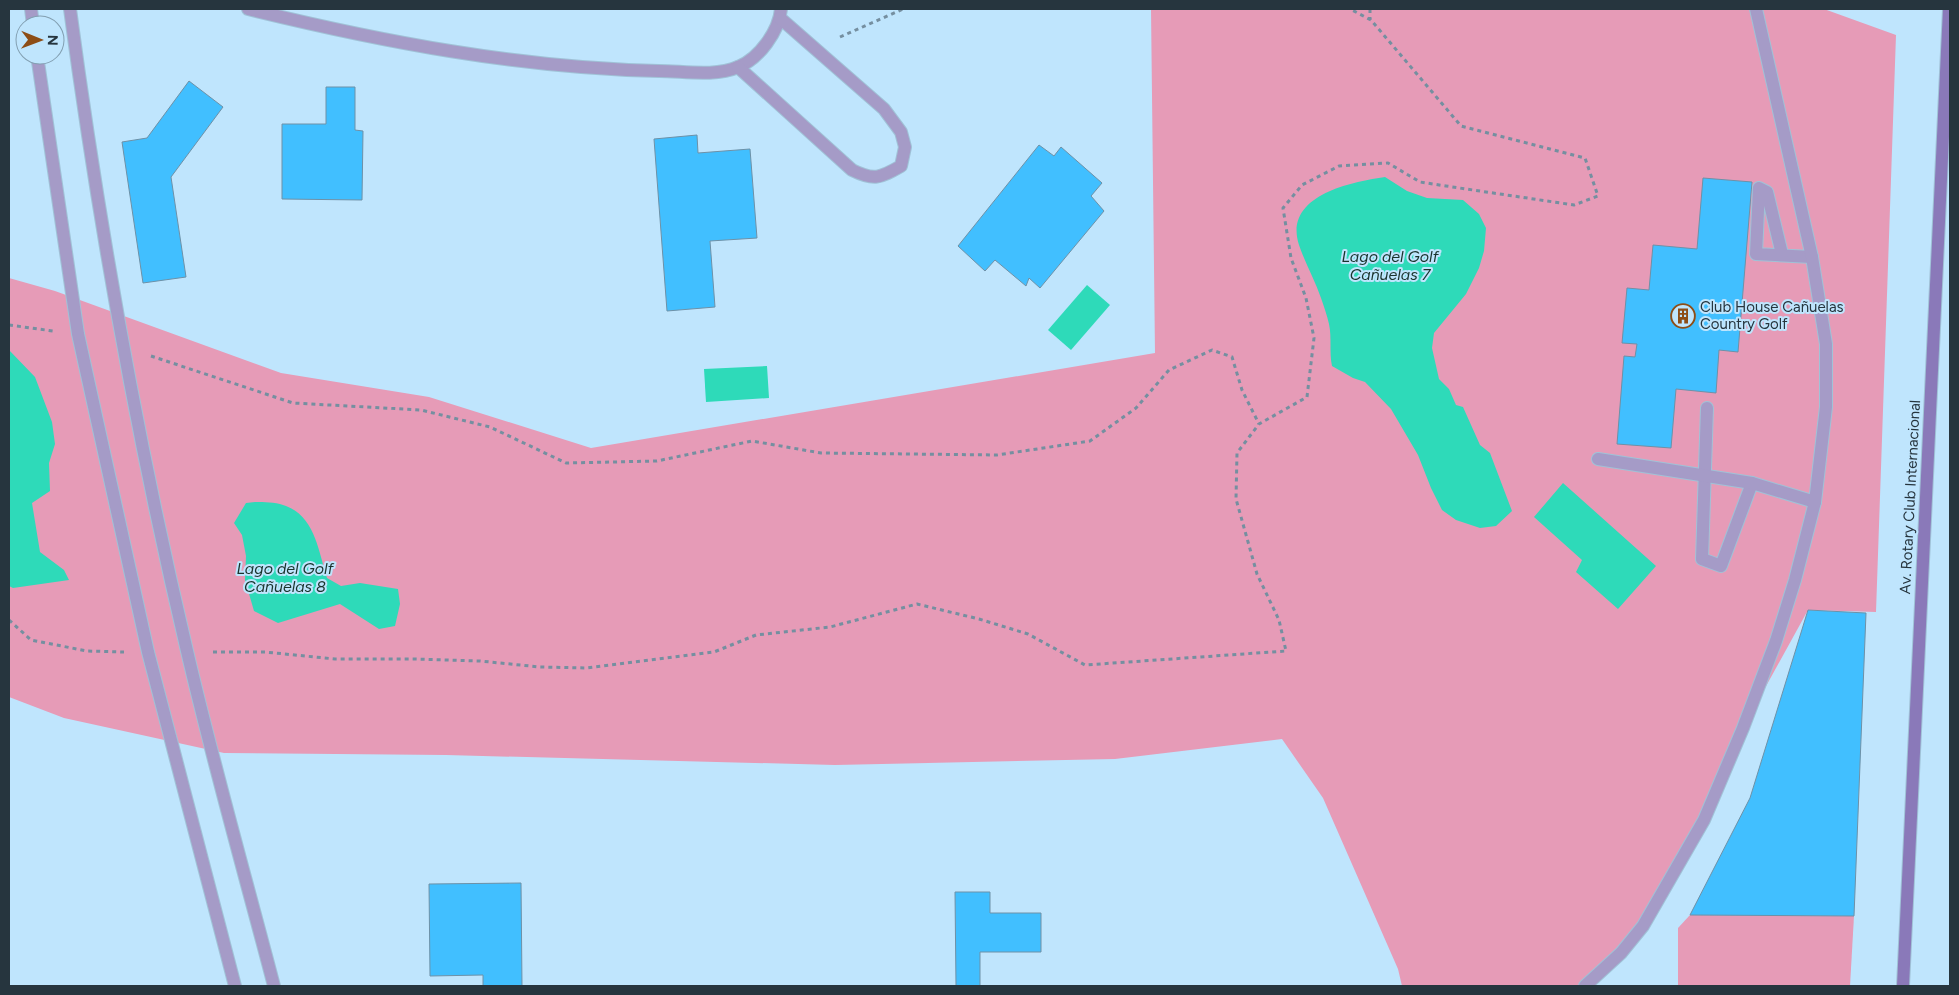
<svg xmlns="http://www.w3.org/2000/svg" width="1959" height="995" font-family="Figtree,sans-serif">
  <rect width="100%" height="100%" fill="#bfe5fd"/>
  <g fill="#e69bb7">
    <polygon points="1151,9 1824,9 1896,35 1876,612 1808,610 1743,728 1704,820 1643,926 1585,986 1402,986 1398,969 1323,798 1282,739 1115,759 835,765 446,755 224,753 64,718 9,697 9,278 55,291 281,373 429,397 591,448 1155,353"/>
    <polygon points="1690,915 1854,916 1850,986 1678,986 1678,928"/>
  </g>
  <g fill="#2edab9">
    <path d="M1385,177L1407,191L1427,198L1463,200L1479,214L1486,228L1484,251L1479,268L1466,294L1434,333L1432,348L1439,379L1449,389L1456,405L1463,407L1480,445L1490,453L1512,511L1496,526L1480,528L1456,520L1442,510L1431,488L1418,455L1391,409L1365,382L1353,378L1332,366C1329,352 1332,338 1329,324C1327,315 1324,307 1321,298C1315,280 1305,263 1299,245C1283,196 1350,182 1385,177Z"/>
    <polygon points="1087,285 1110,305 1071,350 1048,330"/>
    <polygon points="9,350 35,377 52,422 55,444 49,463 50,491 32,503 40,552 64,570 69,580 13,588 9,586"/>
    <polygon points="767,366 769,398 706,402 704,369"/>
    <polygon points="1563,483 1656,566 1618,609 1576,572 1582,560 1534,517"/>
    <path d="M255,502C264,502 275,502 283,505C315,515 318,550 327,578L341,586L360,583L398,589L400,604L395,626L379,629L340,604L278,623L254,611L245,580L246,556L242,535L234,523L246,503Z"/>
  </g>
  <g fill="#41bfff" stroke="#6e91a7">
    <polygon points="189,81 223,107 171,177 186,277 143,283 122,142 147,138"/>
    <polygon points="326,87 355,87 355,130 363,131 362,200 282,199 282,124 326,124"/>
    <polygon points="697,135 698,153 750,149 757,238 710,241 715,307 667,311 654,139"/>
    <polygon points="1039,145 1054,156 1061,147 1102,183 1091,196 1104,211 1040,288 1029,278 1026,286 995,260 985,271 958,246"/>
    <polygon points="1703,178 1752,182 1738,352 1719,350 1716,393 1676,389 1671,448 1617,444 1624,356 1635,357 1637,344 1622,343 1627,288 1649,290 1653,245 1697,249"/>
    <polygon points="1808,610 1866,613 1854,916 1690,915 1750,798"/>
    <polygon points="521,883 522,986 483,986 483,975 430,976 429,884"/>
    <polygon points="955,892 990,892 990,913 1041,913 1041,952 980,952 980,986 956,986"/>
  </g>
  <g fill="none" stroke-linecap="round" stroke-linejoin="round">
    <g stroke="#a0c2d7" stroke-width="14">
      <g id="minor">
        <polyline points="31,9 33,25"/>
        <path d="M70,9C99,225 137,439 187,651C213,763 245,875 274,986"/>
        <path d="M248,9C383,42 519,68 659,71C683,71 715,77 738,67C759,59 779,31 781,9"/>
        <polyline points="37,55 78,334 148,652 235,986"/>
        <path d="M738,67L852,170C874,181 880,178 901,166L905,147L901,132L884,109L780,18"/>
        <polyline points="1782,254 1767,192 1759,188 1756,254 1812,257"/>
        <polyline points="1707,408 1702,559 1721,566 1752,483"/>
        <polyline points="1598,459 1752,483 1815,502"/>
        <polyline points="1585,986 1621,953 1643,926 1704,820 1743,728 1776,641 1795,580 1815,502 1826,407 1826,344 1812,257 1756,9"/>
      </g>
    </g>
    <g stroke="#a0c2d7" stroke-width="14">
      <polyline id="secondary" points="1903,986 1949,9"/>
    </g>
    <g stroke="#758fa0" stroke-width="3" stroke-dasharray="4 4" stroke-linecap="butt">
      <polyline points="1370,9 1370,20"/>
      <polyline points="840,37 903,9"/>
      <polyline points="9,325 53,331"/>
      <polyline points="151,356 293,403 421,410 490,427 566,463 657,461 752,441 821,453 997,455 1090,441 1136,408 1169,370 1212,350 1232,357 1242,390 1259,424"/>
      <polyline points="9,620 31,640 87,651 124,652"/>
      <polyline points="213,652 265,652 335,659 414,659 480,661 540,667 587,668 714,652 756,635 830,627 917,604 979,619 1028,634 1085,665 1286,651 1279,620 1257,574 1236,499 1237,453 1259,424 1307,397 1314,338 1306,298 1291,258 1283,208 1302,185 1339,166 1388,163 1420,182 1446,186 1574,205 1598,196 1585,158 1461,126 1371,20 1350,9"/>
    </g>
    <use href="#minor" stroke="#a59bc7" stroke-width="12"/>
    <use href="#secondary" stroke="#8a79b9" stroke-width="12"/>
  </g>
  <defs>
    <g id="building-ring" transform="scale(1.25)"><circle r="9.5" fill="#bfe5fd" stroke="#8d4d16" stroke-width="1.5"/><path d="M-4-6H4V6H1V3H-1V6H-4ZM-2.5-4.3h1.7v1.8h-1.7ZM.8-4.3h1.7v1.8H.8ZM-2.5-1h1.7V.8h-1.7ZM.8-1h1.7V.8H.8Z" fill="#8d4d16"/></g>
  </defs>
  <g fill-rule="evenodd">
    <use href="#building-ring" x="1683" y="316"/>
  </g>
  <g text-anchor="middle" stroke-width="4" stroke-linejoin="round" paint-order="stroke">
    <g font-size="15" fill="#26353e" stroke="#bfe5fd" text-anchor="start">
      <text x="1700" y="312">Club House Cañuelas<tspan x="1700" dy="17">Country Golf</tspan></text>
    </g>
    <g font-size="15" fill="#26353e" stroke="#bfe5fd">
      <text transform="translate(1910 497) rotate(-87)" y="5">Av. Rotary Club Internacional</text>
    </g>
    <g font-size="16" font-style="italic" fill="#19332c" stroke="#bfe5fd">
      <text x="1390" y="262">Lago del Golf<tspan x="1390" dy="18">Cañuelas 7</tspan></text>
      <text x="285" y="574">Lago del Golf<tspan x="285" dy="18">Cañuelas 8</tspan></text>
    </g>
  </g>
  <rect width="1959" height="995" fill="none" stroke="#26353e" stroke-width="20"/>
  <g transform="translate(40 40) rotate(91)"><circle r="24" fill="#bfe5fd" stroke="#829fb1"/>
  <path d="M0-4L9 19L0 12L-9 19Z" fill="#8d4d16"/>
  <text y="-8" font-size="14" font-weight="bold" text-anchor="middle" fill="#26353e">N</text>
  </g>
</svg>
